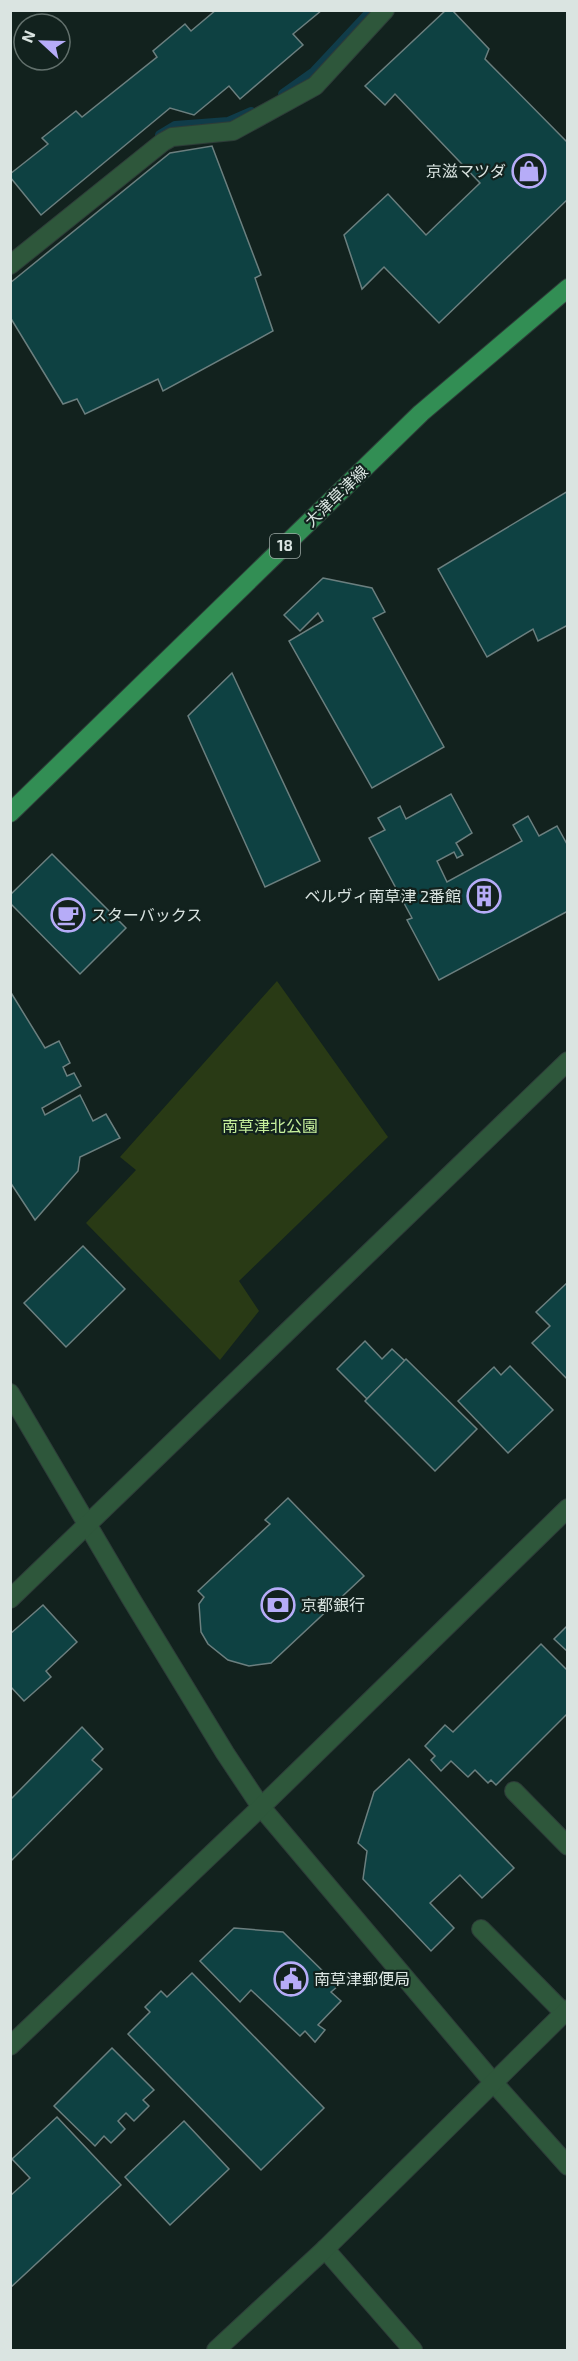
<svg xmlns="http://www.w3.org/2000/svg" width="578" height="2361" font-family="'Exo 2','Noto Sans JP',sans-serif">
  <rect width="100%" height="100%" fill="#12221e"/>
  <polygon fill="#293a15" points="277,981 388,1137 239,1281 259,1311 220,1360 86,1223 136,1170 120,1157"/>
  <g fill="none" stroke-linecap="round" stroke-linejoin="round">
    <g stroke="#103c49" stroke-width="10">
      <polyline points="283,94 314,72 372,10"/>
      <polyline points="160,135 175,126 228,122 251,112"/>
    </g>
  </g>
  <g fill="#0e4142" stroke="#6b7f7f" stroke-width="1.5">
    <polygon points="216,10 322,10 293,34 303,45 240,99 229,86 194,115 170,108 41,215 10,177 10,174 48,144 42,138 76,111 82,117 157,57 153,51 185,24 191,31"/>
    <polygon points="446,10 452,10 489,49 485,59 568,143 568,199 439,323 384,267 362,289 344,235 388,194 426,235 480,183 395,94 385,105 365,86"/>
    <polygon points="212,146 261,275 255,278 273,331 163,391 158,379 85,414 77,399 63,404 10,317 10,283 170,153"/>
    <polygon points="568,491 568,625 538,641 533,629 487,657 438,569"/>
    <polygon points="323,578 372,588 385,612 373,618 444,747 372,788 289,641 323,621 318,613 300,631 284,615"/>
    <polygon points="232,673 320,861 265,887 188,716"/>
    <polygon points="451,794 472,833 456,843 463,855 457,858 454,852 437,861 447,882 522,841 513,825 528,816 539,836 557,826 568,846 568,911 439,980 407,920 412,918 369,838 385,830 378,818 400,806 406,819"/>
    <polygon points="52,854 126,928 80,974 10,903 10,895"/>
    <polygon points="10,991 45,1048 59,1041 70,1063 63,1067 67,1076 74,1073 81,1086 42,1108 45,1115 80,1095 93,1121 106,1114 120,1138 80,1157 78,1171 35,1220 10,1182"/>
    <polygon points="83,1246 125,1289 66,1347 24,1303"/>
    <polygon points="568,1282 568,1380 532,1343 550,1326 536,1312"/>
    <polygon points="365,1341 382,1359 392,1349 405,1361 367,1399 337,1369"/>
    <polygon points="406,1359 477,1429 435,1471 365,1401"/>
    <polygon points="510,1366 553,1410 508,1453 458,1401 494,1367 501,1375"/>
    <polygon points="288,1498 364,1576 271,1663 249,1666 228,1660 208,1644 201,1632 199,1604 204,1597 198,1591 270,1524 265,1520"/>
    <polygon points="43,1605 77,1642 46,1671 51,1677 24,1701 10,1686 10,1634"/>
    <polygon points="568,1625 568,1652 554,1639"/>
    <polygon points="541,1644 568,1671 568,1713 496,1785 491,1780 488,1783 475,1770 468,1777 451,1761 441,1771 431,1760 435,1756 425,1746 445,1725 453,1732"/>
    <polygon points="82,1727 103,1749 92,1760 102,1769 10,1862 10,1800"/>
    <polygon points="409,1759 514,1868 482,1898 460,1875 430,1903 454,1928 431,1951 363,1879 367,1851 358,1843 374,1792"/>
    <polygon points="234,1928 283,1932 338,1986 331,1992 341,2001 318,2025 325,2030 315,2042 305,2031 300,2036 251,1990 240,2002 200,1961"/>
    <polygon points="192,1973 324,2108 261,2170 128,2034 150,2012 145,2007 161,1991 167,1997"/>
    <polygon points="112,2048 154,2090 143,2100 149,2106 134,2121 126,2113 118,2121 125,2129 111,2143 104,2136 95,2146 54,2106"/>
    <polygon points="57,2117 121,2185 10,2288 10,2196 30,2178 12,2159"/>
    <polygon points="184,2121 229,2169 170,2225 125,2177"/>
  </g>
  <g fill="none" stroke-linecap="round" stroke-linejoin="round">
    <g stroke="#2e3d39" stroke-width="20">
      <g id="minor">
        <polyline points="10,265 163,142 172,137 233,131 315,86 385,10"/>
        <polyline points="10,1393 130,1597 225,1753 261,1807 493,2082 568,2166"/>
        <polyline points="10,1599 568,1061"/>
        <polyline points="514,1791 568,1846"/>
        <polyline points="481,1929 564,2013"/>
        <polyline points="10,2046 261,1807 568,1508"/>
        <polyline points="325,2249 413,2350"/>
        <polyline points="216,2350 325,2249 568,2009"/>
      </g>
    </g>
    <g stroke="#2e3d39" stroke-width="20">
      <polyline id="major" points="10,813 421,413 568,288"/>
    </g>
    <use href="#minor" stroke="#2e573b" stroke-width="18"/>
    <use href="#major" stroke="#328e54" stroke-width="18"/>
  </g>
  <defs>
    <g id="shop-ring" transform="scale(1.725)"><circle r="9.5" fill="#12221e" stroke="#b6acf8" stroke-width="1.5"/><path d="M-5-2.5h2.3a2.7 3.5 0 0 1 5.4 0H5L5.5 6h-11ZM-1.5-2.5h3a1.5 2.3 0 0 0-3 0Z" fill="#b6acf8"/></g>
    <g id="building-ring" transform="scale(1.725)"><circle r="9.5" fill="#12221e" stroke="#b6acf8" stroke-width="1.5"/><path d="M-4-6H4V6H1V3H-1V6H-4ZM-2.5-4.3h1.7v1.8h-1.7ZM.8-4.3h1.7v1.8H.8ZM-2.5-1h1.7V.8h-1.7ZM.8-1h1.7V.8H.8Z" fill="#b6acf8"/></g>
    <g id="cafe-ring" transform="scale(1.725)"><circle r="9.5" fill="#12221e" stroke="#b6acf8" stroke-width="1.5"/><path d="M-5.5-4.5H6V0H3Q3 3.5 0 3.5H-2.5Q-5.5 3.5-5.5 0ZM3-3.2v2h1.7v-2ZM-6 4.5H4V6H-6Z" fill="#b6acf8"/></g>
    <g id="bank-ring" transform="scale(1.725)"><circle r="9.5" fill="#12221e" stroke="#b6acf8" stroke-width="1.5"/><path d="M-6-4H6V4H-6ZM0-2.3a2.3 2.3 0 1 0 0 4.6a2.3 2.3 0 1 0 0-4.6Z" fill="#b6acf8"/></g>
    <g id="civic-ring" transform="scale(1.725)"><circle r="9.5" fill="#12221e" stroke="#b6acf8" stroke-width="1.5"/><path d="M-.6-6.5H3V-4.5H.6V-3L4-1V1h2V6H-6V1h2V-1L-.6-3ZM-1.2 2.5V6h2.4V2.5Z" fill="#b6acf8"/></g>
  </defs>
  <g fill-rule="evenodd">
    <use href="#shop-ring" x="529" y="171"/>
    <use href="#building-ring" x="484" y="896"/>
    <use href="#cafe-ring" x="68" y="915"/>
    <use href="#bank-ring" x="278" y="1605"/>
    <use href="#civic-ring" x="291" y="1979"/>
  </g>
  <g text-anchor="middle" stroke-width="4.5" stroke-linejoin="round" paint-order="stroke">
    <rect fill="#12221e" stroke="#9eaaa6" stroke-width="1.5" x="270" y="534" width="30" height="24" rx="4.5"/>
    <g font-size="15" font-weight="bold" fill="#dae4e1">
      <text x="285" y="551">18</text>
    </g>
    <g font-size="16" fill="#dae4e1" stroke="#12221e" text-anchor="start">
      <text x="506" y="177" text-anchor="end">京滋マツダ</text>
      <text x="461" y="902" text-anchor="end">ベルヴィ南草津 2番館</text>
      <text x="91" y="921">スターバックス</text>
      <text x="301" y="1611">京都銀行</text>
      <text x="314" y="1985">南草津郵便局</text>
    </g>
    <g font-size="16" fill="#dae4e1" stroke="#12221e">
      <text transform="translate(336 496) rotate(-44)" y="6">大津草津線</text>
    </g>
    <g font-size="16" fill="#c6ef9c" stroke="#12221e">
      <text x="270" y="1132">南草津北公園</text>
    </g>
  </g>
  <rect width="578" height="2361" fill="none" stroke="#dae4e1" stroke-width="24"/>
  <g transform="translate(42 42) rotate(292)"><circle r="28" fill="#12221e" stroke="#62706c" stroke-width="1.5"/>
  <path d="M0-4.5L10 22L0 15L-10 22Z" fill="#b6acf8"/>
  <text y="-9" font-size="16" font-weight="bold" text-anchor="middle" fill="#dae4e1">N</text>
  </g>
</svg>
